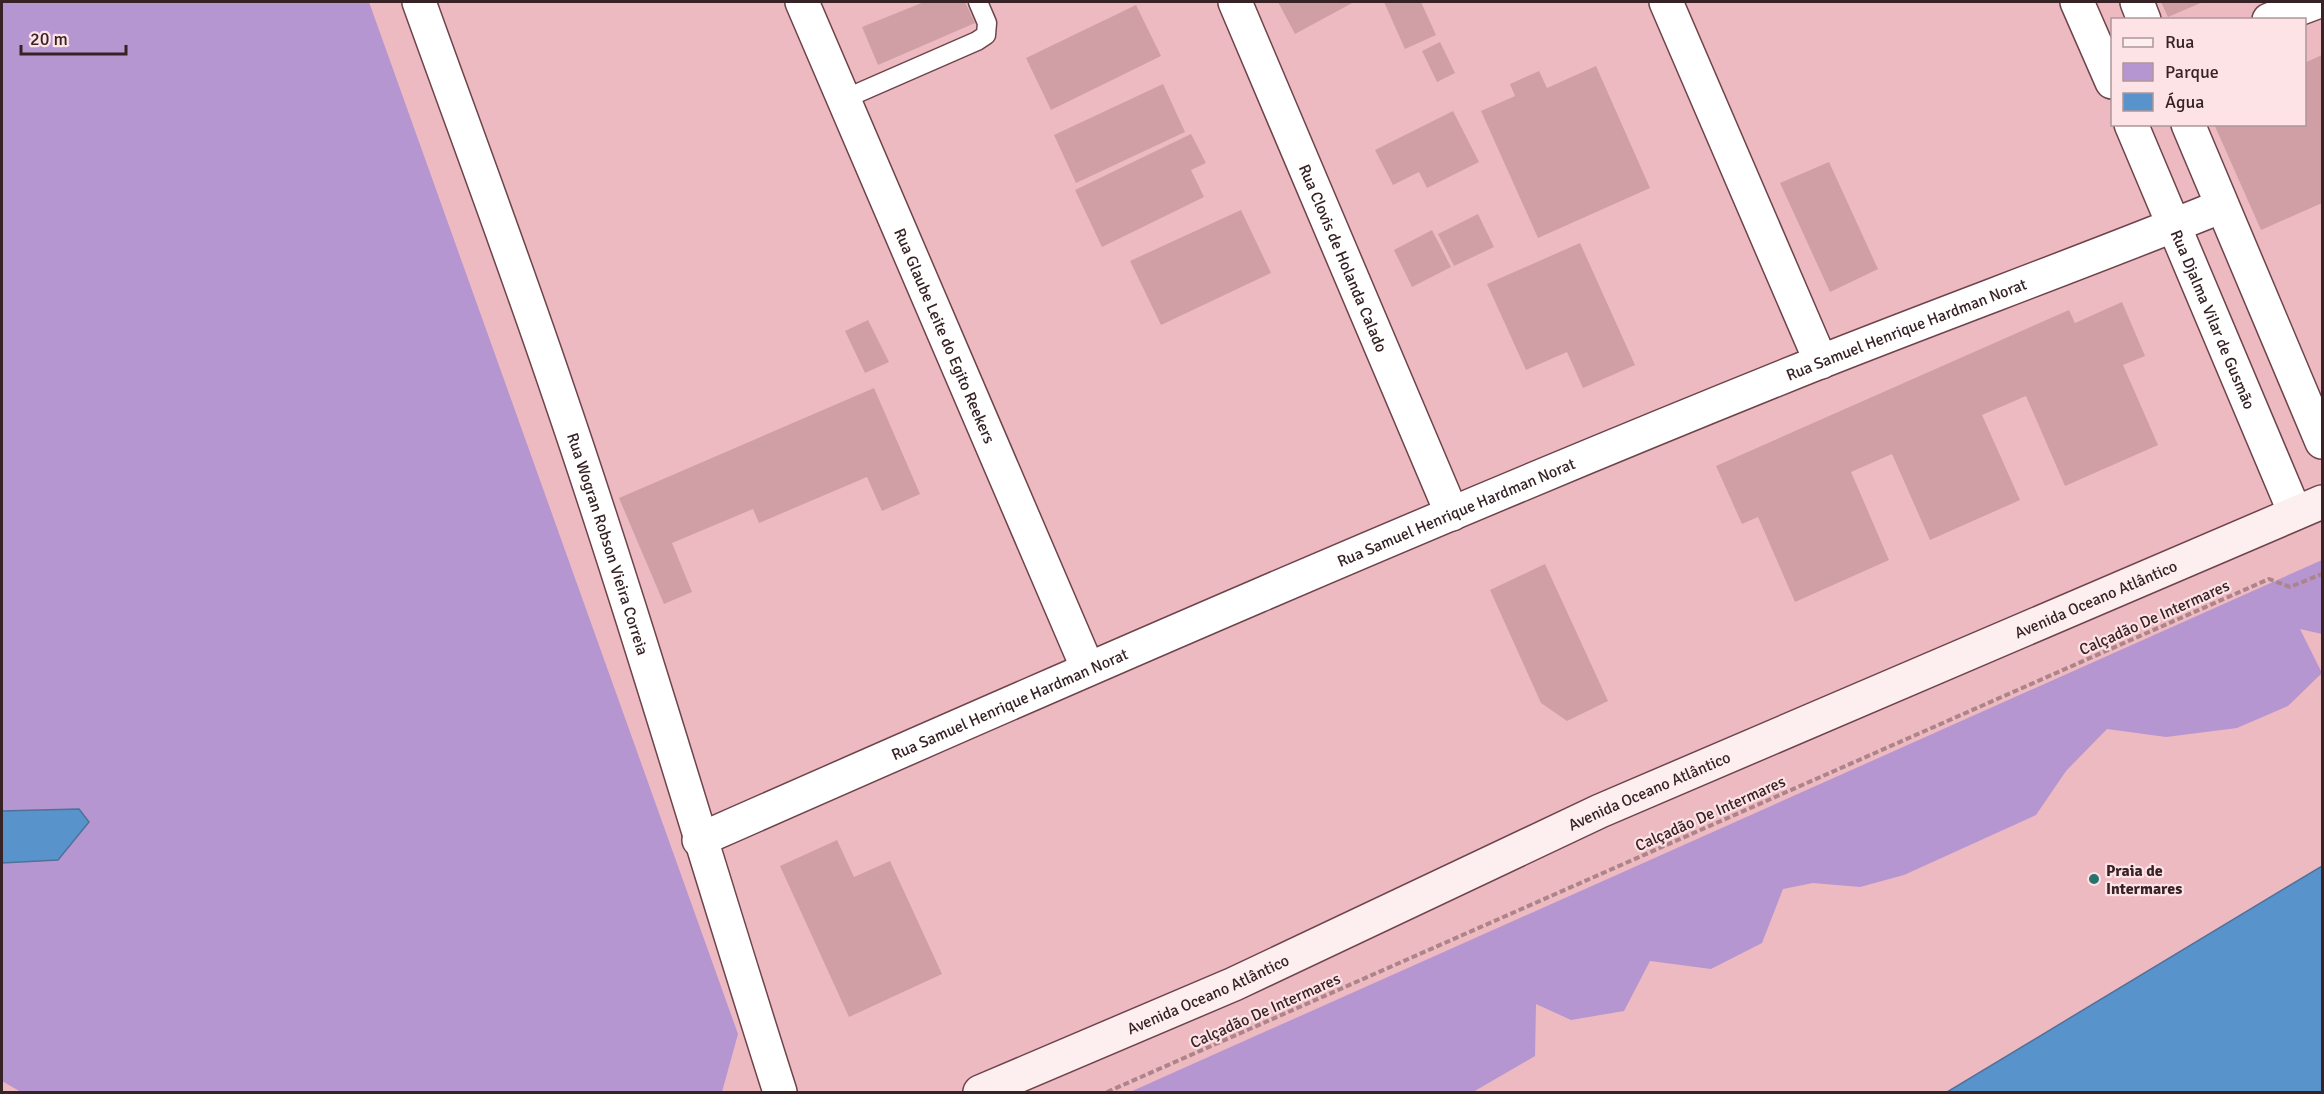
<svg xmlns="http://www.w3.org/2000/svg" width="2324" height="1094" font-family="Signika,sans-serif">
  <rect width="100%" height="100%" fill="#edbac1"/>
  <g fill="#b696d1">
    <polygon points="2,2 369,2 738,1034 722,1092 21,1092 2,1081 2,863 58,860 79,809 2,811"/>
    <polygon points="2322,560 2322,634 2300,629 2322,673 2288,706 2237,728 2166,737 2107,729 2066,771 2036,815 1904,875 1860,887 1813,883 1783,889 1762,943 1711,969 1650,961 1624,1011 1571,1020 1536,1004 1535,1056 1473,1092 1130,1092"/>
  </g>
  <g fill="#5993cc" stroke="#4f719a" stroke-width="1.5">
    <polygon points="79,809 89,822 58,860 2,863 2,811"/>
    <polygon points="2322,866 2322,1092 1947,1092"/>
  </g>
  <g fill="#d09fa6">
    <polygon points="924,2 965,2 975,23 878,65 862,27"/>
    <polygon points="1278,2 1354,2 1295,34"/>
    <polygon points="1384,2 1421,2 1436,35 1405,49"/>
    <polygon points="2161,2 2203,2 2168,17"/>
    <polygon points="1136,5 1161,56 1051,110 1026,58"/>
    <polygon points="1440,42 1455,73 1437,82 1422,51"/>
    <polygon points="2322,55 2322,203 2261,230 2214,124 2304,124 2304,63"/>
    <polygon points="1596,66 1650,188 1538,238 1481,111 1515,96 1510,84 1539,71 1547,88"/>
    <polygon points="1163,84 1185,132 1076,183 1054,135"/>
    <polygon points="1453,111 1479,162 1427,188 1419,172 1393,185 1375,150"/>
    <polygon points="1191,134 1206,163 1191,170 1204,197 1102,247 1075,190"/>
    <polygon points="1829,162 1878,269 1830,292 1780,183"/>
    <polygon points="1241,210 1271,273 1161,325 1130,261"/>
    <polygon points="1478,214 1494,247 1454,266 1438,234"/>
    <polygon points="1432,230 1451,267 1412,287 1394,250"/>
    <polygon points="1580,243 1635,365 1583,388 1567,352 1526,370 1487,284"/>
    <polygon points="2122,302 2145,356 2123,365 2158,445 2065,486 2026,396 1982,415 2020,500 1930,540 1892,454 1851,472 1889,560 1795,602 1758,517 1742,524 1716,466 2069,310 2075,323"/>
    <polygon points="868,320 889,362 865,373 845,331"/>
    <polygon points="874,388 920,494 882,511 867,477 759,523 753,509 672,543 692,592 664,604 619,498"/>
    <polygon points="1545,564 1608,701 1567,721 1541,703 1490,590"/>
    <polygon points="837,840 854,877 890,861 942,974 849,1017 780,866"/>
  </g>
  <g fill="none" stroke-linecap="round" stroke-linejoin="round">
    <g stroke="#6e444b" stroke-width="21">
      <polyline id="lane" points="842,100 977,41 986,35 987,23 978,2"/>
    </g>
    <g stroke="#6e444b" stroke-width="36">
      <g id="street">
        <path id="s1" d="M419,2C465,130 513,258 557,388C637,621 705,858 780,1092"/>
        <path id="s2" d="M802,2L1088,669"/>
        <path id="s3" d="M1235,2L1452,514"/>
        <polyline points="1666,2 1821,362"/>
        <polyline points="2077,2 2112,82"/>
        <polyline points="2137,2 2144,20"/>
        <polyline points="2269,20 2317,2"/>
        <path id="s4" d="M2131,124L2295,513"/>
        <polyline points="2188,124 2322,442"/>
        <path id="s5" d="M699,840C1071,676 1443,513 1820,362C1954,309 2089,260 2222,206"/>
      </g>
    </g>
    <g stroke="#6e444b" stroke-width="36">
      <g id="secondary">
        <path id="s6" d="M980,1092L1234,984L1600,811L2322,502"/>
      </g>
    </g>
    <polyline stroke="#ac848a" stroke-width="4" stroke-dasharray="6 3" stroke-linecap="butt" points="1107,1092 2269,579 2290,587 2322,574"/>
    <use href="#lane" stroke="#fff" stroke-width="18"/>
    <use href="#street" stroke="#fff" stroke-width="33"/>
    <use href="#secondary" stroke="#fdeef0" stroke-width="33"/>
  </g>
  <circle fill="#29726d" stroke="#fde2e6" stroke-width="2" cx="2094" cy="879" r="6"/>
  <g text-anchor="middle" stroke-width="4.5" stroke-linejoin="round" paint-order="stroke">
    <g font-size="16" fill="#372326" stroke="#fde2e6">
      <text dy="6" stroke="none"><textPath href="#s3" startOffset="278">Rua Clovis de Holanda Calado</textPath></text>
      <text dy="6" stroke="none"><textPath href="#s4" startOffset="212">Rua Djalma Vilar de Gusmão</textPath></text>
      <text dy="6" stroke="none"><textPath href="#s5" startOffset="1311">Rua Samuel Henrique Hardman Norat</textPath></text>
      <text dy="6" stroke="none"><textPath href="#s2" startOffset="363">Rua Glaube Leite do Egito Reekers</textPath></text>
      <text dy="6" stroke="none"><textPath href="#s5" startOffset="825">Rua Samuel Henrique Hardman Norat</textPath></text>
      <text dy="6" stroke="none"><textPath href="#s1" startOffset="574">Rua Wogran Robson Vieira Correia</textPath></text>
      <text dy="6" stroke="none"><textPath href="#s6" startOffset="1220">Avenida Oceano Atlântico</textPath></text>
      <text transform="translate(2154 617) rotate(-24)" y="6">Calçadão De Intermares</text>
      <text dy="6" stroke="none"><textPath href="#s5" startOffset="339">Rua Samuel Henrique Hardman Norat</textPath></text>
      <text dy="6" stroke="none"><textPath href="#s6" startOffset="734">Avenida Oceano Atlântico</textPath></text>
      <text transform="translate(1710 813) rotate(-24)" y="6">Calçadão De Intermares</text>
      <text dy="6" stroke="none"><textPath href="#s6" startOffset="248">Avenida Oceano Atlântico</textPath></text>
      <text transform="translate(1265 1010) rotate(-24)" y="6">Calçadão De Intermares</text>
    </g>
    <g font-size="16" font-weight="bold" fill="#372326" stroke="#fde2e6" text-anchor="start">
      <text x="2106" y="876">Praia de<tspan x="2106" dy="18">Intermares</tspan></text>
    </g>
  </g>
  <rect width="2324" height="1094" fill="none" stroke="#372326" stroke-width="6"/>
  <rect x="2111" y="18" width="195" height="108" fill="#fde2e6" stroke="#ae9699" stroke-width="1.5"/>
  <rect x="2123" y="38" width="30" height="9" fill="#fdeef0" stroke="#ae9699" stroke-width="1.5"/>
  <text x="2165" y="48" font-size="18" fill="#372326">Rua</text>
  <rect x="2123" y="63" width="30" height="18" fill="#b696d1" stroke="#ae9699" stroke-width="1.5"/>
  <text x="2165" y="78" font-size="18" fill="#372326">Parque</text>
  <rect x="2123" y="93" width="30" height="18" fill="#5993cc" stroke="#ae9699" stroke-width="1.5"/>
  <text x="2165" y="108" font-size="18" fill="#372326">Água</text>
  <path d="M21 45v9h105v-9" fill="none" stroke="#372326" stroke-width="3"/>
  <text x="30" y="45" font-size="18" fill="#372326" stroke="#fde2e6" stroke-width="4.5" paint-order="stroke">20 m</text>
</svg>
